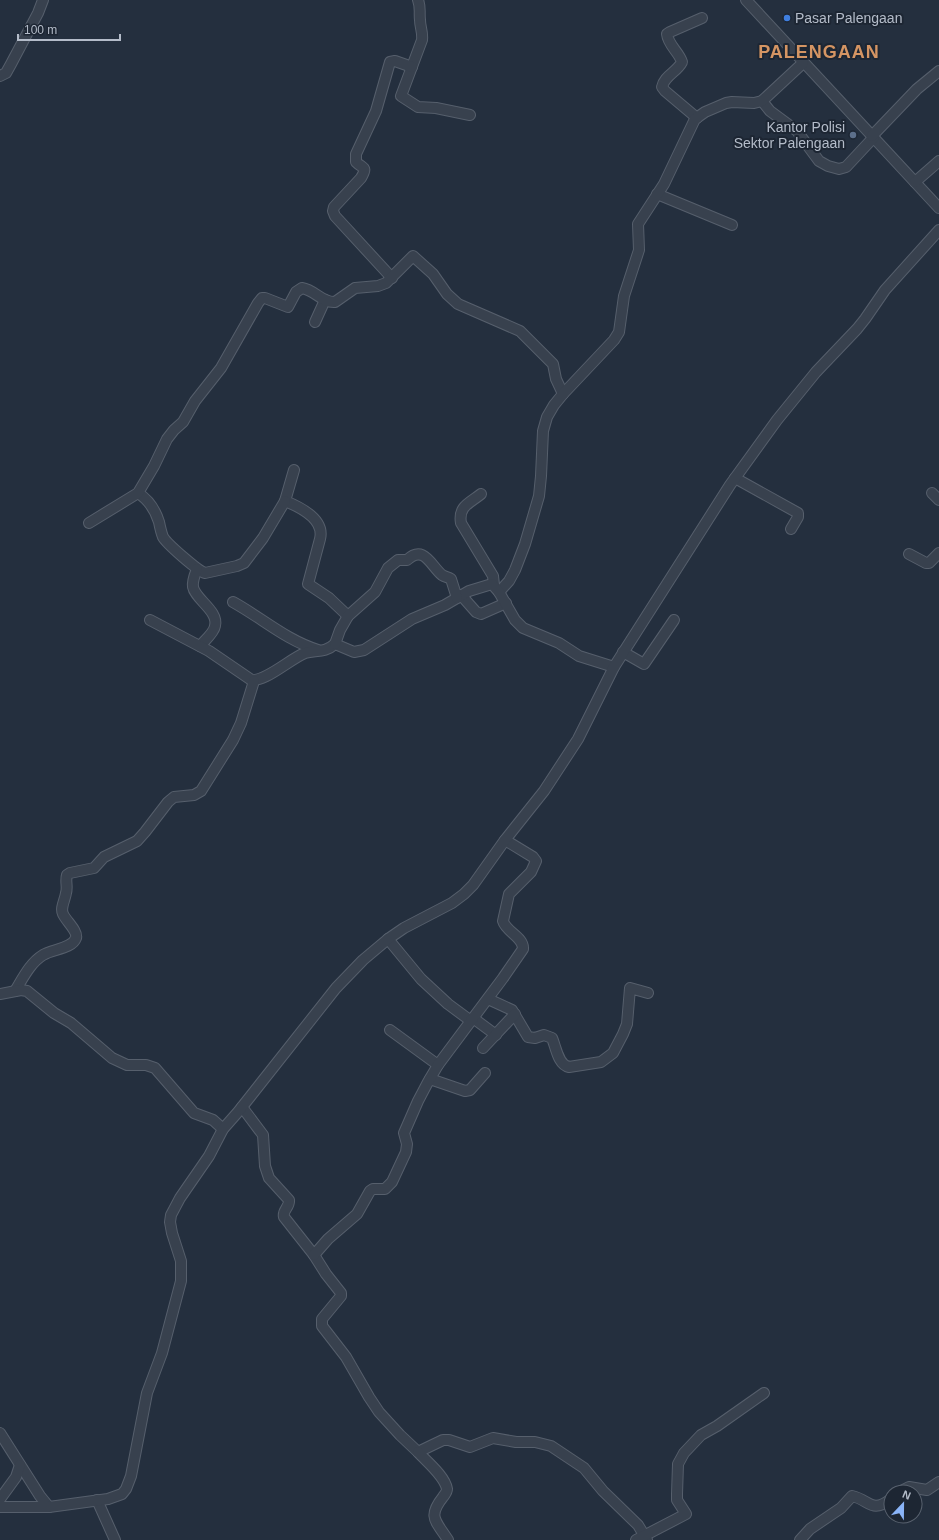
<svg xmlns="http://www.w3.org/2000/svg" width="939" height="1540" font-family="Arial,sans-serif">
  <rect width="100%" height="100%" fill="#242f3e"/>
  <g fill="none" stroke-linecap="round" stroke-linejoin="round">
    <g stroke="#565f6c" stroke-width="12">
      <g id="minor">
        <path d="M418,0C421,8 419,12 420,20C420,27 423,32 422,40L401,96L418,107L436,108L470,115"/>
        <polyline points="746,0 939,208"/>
        <polyline points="0,76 6,73 11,64 38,13 43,0"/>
        <polyline points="762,101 770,111 797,131 819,161 828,166 839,169 846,167 874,137"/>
        <path d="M697,118L665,91L662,87C664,76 677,72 682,62C679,52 668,45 667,34L670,32L702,18"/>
        <polyline points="872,136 917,89 939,71"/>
        <polyline points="915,182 939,161"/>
        <polyline points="657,194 732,225"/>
        <path d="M392,278L335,216L333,211L334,207L361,178C368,166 363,169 356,162V154L376,111L390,62L395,61L412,67"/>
        <polyline points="315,322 325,300"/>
        <path d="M294,470L285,501C300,507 325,519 320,539L308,584L329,598L348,616"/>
        <polyline points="735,478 798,513 798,517 791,529"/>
        <path d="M138,493C149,500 155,509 159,522C160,527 161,532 163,537C167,544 198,571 205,573L237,566L244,563L263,538L285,501"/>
        <polyline points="932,493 939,500"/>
        <path d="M481,494C470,503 458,506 461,523L493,576L494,585"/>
        <path d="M89,523L138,493L154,466L167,439L174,430L183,422L195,401L221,368L258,303L262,298H265L288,307L296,292L302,288C315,290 322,303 335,302L355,288L378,286L386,283L413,256L433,274L447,294L458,304L520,331L553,364L556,379L563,394"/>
        <polyline points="909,554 926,563 929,563 939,553"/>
        <path d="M197,569C195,574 192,581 193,587C195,599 219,611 215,626C214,633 204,641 200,646"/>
        <polyline points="499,592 509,581 515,570 525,544 539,496 541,476 543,431 547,417 554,405 563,394 614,340 619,332 624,296 639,250 638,224 664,184 695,119 705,112 726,103 732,102 754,103 762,101 803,63"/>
        <polyline points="461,595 476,612 481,614 506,603"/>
        <path d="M233,602C262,618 286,640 318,650"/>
        <path d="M150,620L209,651L250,679C262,685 291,658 305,653C316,650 325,653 335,644L354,652L364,650L412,619L445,605L469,591L492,584L499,592L515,620L523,628L559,643L579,656L614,667"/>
        <path d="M335,644L340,630L348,616L375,592L388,568L398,560H407C424,544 431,566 442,575C445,577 448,577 451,579L457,598"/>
        <polyline points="623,652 644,664 674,620"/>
        <polyline points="388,939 421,979 448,1004 471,1021"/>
        <path d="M15,991C23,978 30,963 43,955C52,949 72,949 76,938C78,931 66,921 63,914C60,908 65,900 66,893C68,887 65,881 67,875L70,873L94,868L104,857L137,841L145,832L168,802L174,797L194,795L201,791L233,740L241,723L254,681"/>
        <polyline points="0,994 21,990 27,991 54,1013 71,1023 112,1058 127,1065 146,1065 155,1068 194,1113 213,1120 223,1129"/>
        <path d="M488,999L512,1010L528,1037L535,1038L544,1035L552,1038C556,1047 558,1065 569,1067L601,1062L613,1053L623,1034L627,1024L630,988L648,993"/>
        <polyline points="473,1018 496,1035"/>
        <polyline points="390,1030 438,1065"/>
        <polyline points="483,1048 515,1014"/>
        <polyline points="430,1079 465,1091 470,1090 485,1073"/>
        <path d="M242,1107L263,1135L265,1166L269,1178L289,1200C290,1207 282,1210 284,1217L314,1255L326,1274L341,1293V1296L322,1319V1326L346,1357L369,1397L379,1412L400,1435L418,1452L443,1440H449L470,1447L493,1438L516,1442H535L551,1446L584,1468L603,1491L638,1525L647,1540"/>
        <path d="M314,1255L328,1239L357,1214L370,1191L373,1189H385L392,1182L406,1152L407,1144L404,1133L418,1101L428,1082L438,1065L503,978L523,949C524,937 506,932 503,921L509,894L531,872L536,861L533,857L505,840"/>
        <polyline points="0,1433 40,1496 49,1507"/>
        <path d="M418,1452C426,1461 445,1476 447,1489C447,1492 445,1494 443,1497C427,1517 436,1521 448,1540"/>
        <polyline points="899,1492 909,1487 927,1490 939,1482"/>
        <polyline points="0,1499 16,1477 20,1465"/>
        <polyline points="97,1500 115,1540"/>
        <polyline points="0,1507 49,1507 108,1499 122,1494 126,1489 131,1476 147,1393 162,1353 181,1281 181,1261 172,1233 170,1222 171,1215 180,1198 209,1156 223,1129 238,1112 336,988 363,960 388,939 404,928 452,903 464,894 473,885 505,840 544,791 578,739 614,667 730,485 777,420 816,372 857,329 865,319 885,290 939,230"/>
        <polyline points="636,1540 686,1514 677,1500 677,1494 678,1464 684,1453 701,1435 717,1426 764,1393"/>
        <path d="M800,1540L810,1529L841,1508L852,1496C870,1500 871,1514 891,1499"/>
      </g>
    </g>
    <use href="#minor" stroke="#38414e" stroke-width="10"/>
  </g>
  <circle fill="#3f7fe0" stroke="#1d2633" stroke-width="1.5" cx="787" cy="18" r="4"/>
  <circle fill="#5c6f8a" stroke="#1d2633" stroke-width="1.5" cx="853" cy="135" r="4"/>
  <g text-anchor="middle" stroke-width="4" stroke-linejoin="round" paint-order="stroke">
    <g font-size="14" fill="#b4bcc9" stroke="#1d2633" text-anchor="start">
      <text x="795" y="23">Pasar Palengaan</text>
      <text x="845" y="132" text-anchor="end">Kantor Polisi<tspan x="845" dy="16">Sektor Palengaan</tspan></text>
    </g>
    <g font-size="18" font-weight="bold" letter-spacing="1" fill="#d59563" stroke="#1d2633">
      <text x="819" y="58">PALENGAAN</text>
    </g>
  </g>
  <g transform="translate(903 1504) rotate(22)"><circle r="19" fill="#1d2633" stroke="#59626f"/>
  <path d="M0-3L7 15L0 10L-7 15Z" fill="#8ab4f8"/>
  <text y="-6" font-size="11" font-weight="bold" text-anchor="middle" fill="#b4bcc9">N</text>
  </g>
  <path d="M18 34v6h102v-6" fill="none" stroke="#b4bcc9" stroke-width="2"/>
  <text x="24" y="34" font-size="12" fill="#b4bcc9" stroke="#1d2633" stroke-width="3" paint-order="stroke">100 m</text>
</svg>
